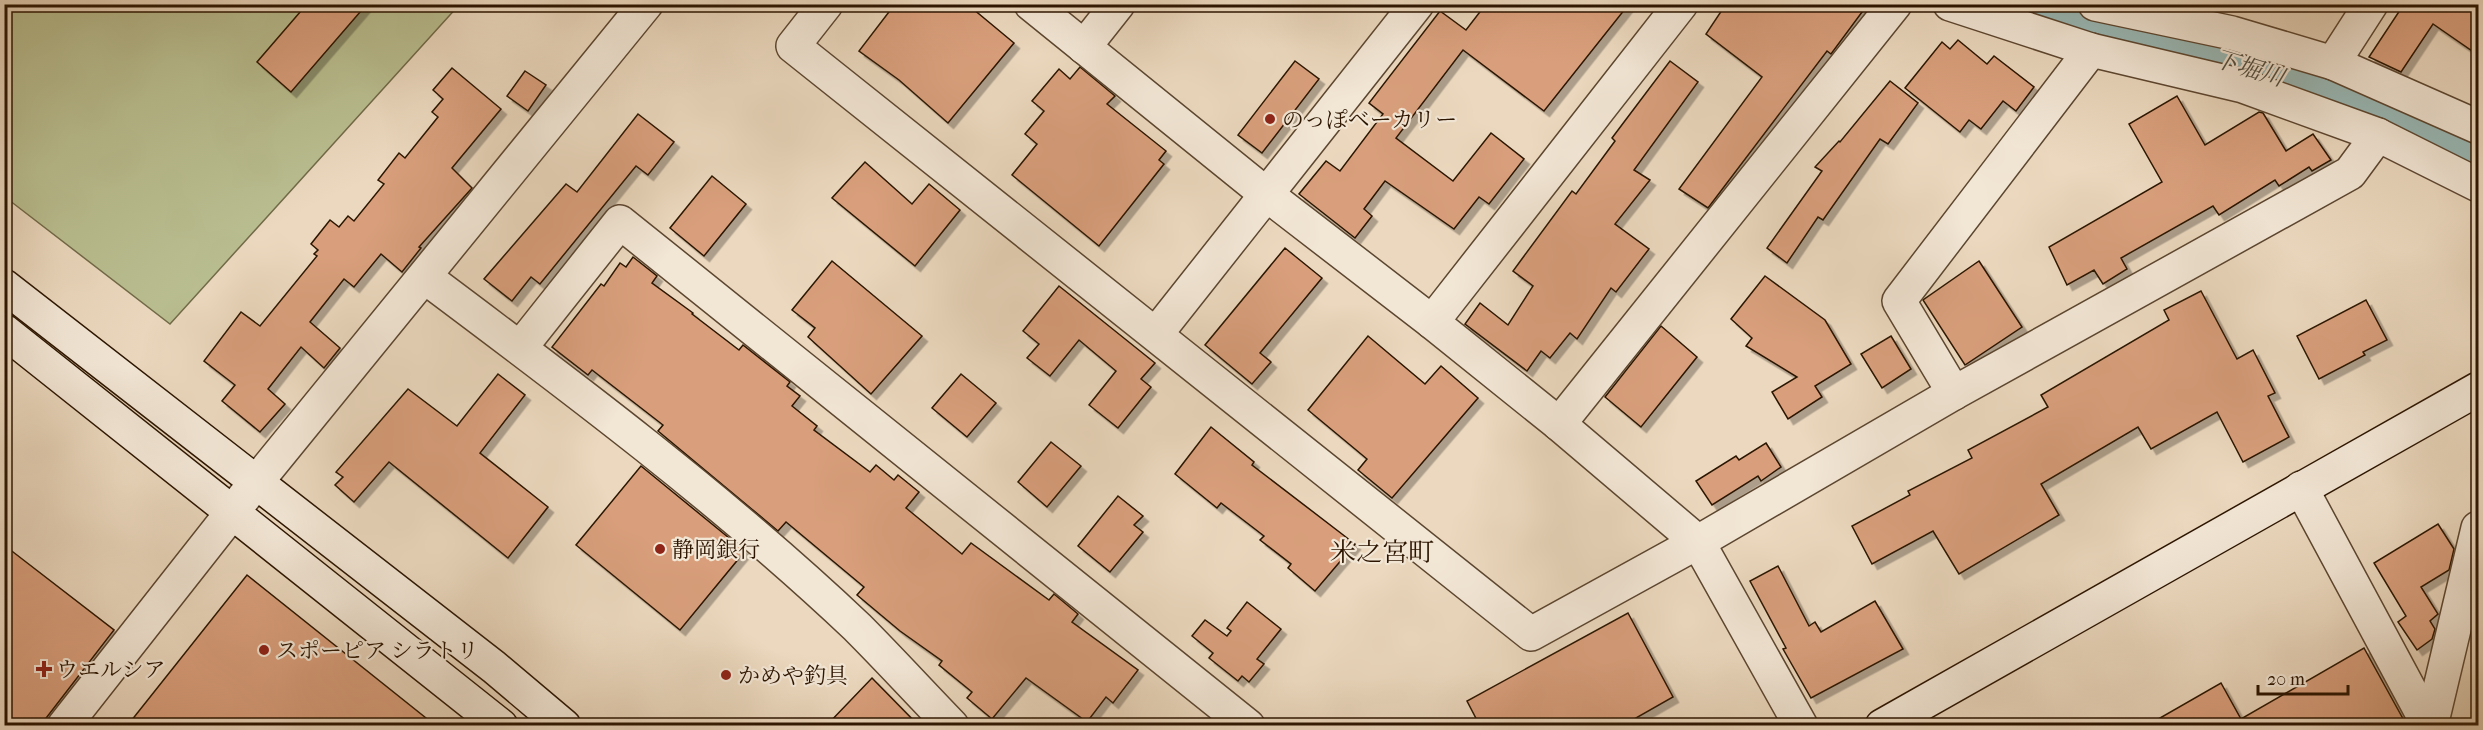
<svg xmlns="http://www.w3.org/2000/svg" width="2483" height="730" font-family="'IM FELL French Canon','Noto Serif JP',serif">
  <defs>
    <filter id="shadow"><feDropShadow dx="5.5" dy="5.5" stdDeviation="0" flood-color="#0004"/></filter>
  </defs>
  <rect width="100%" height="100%" fill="#ebd8be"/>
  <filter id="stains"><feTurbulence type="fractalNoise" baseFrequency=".00333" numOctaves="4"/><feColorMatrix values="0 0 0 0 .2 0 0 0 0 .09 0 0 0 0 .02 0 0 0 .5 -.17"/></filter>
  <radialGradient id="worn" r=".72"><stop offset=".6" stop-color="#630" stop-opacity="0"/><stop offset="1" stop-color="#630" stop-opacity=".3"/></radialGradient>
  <polygon fill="#b9be90" stroke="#726a48" stroke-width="1.5" points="4,5 459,5 170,324 5,197"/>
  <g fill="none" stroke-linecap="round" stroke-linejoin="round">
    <path stroke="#99b9b7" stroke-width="54" d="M2011,4C2088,33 2170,42 2250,64C2329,86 2400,132 2478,156"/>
  </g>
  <g fill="#d99f7b" stroke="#2c1501" stroke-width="1.5" filter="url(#shadow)">
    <polygon points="307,4 367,4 291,92 257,62"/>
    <polygon points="895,4 967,4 1014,43 948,123 899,80 859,51"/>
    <polygon points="1486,4 1629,4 1544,111 1463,50 1396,138 1453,181 1491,133 1524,159 1489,204 1479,197 1454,229 1385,181 1364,209 1372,216 1355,238 1299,194 1326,161 1340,171 1383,114 1369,103 1440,11 1466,30"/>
    <polygon points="1726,4 1868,4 1831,54 1827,51 1708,208 1679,189 1762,77 1706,34"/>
    <polygon points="2404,4 2478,4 2478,55 2433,24 2401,72 2369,57"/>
    <polygon points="1958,40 1987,64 1994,56 2034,87 2016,111 2003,101 1981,129 1969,120 1960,132 1905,88 1942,42 1950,49"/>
    <polygon points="1295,61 1319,79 1262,153 1238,135"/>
    <polygon points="1670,61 1698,82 1634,170 1650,180 1615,224 1649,249 1616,292 1611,288 1577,339 1570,333 1550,358 1541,351 1527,371 1465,324 1480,303 1508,325 1533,286 1513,271 1572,191 1576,194 1615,141 1612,138"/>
    <polygon points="1080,67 1115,96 1107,104 1166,151 1159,160 1164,164 1099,246 1012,175 1037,144 1025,134 1044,111 1032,101 1059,69 1070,79"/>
    <polygon points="452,68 501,109 452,168 472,188 419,247 421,248 402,272 381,254 354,287 344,279 310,322 340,348 324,368 301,347 268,389 285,404 260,432 222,401 235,385 204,361 241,312 260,326 317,256 314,254 318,250 311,244 330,220 339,227 348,216 354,221 384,184 378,180 399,153 405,158 438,117 432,112 443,99 433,90"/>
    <polygon points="525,71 546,85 528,111 507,96"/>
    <polygon points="1890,81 1918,103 1888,144 1880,139 1823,220 1818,217 1787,263 1767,248 1822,171 1815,167 1839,141 1840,142"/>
    <polygon points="2177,96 2205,145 2259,112 2263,113 2286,151 2313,134 2331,160 2312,171 2309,167 2279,186 2275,180 2219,215 2213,206 2121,258 2127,269 2103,284 2094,270 2067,285 2049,247 2162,182 2129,124"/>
    <polygon points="638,114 674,142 648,175 636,166 540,284 531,277 512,301 484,279 566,184 577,192"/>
    <polygon points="865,162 912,204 929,184 960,210 915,266 832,198"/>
    <polygon points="712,176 746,204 704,256 670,228"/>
    <polygon points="1285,248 1322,278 1260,353 1271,362 1252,384 1205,345"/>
    <polygon points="633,257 657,276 652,283 693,313 692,314 739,350 743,345 790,382 787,386 800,396 792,406 817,426 814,430 870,472 876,465 894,480 898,475 919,492 906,508 962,554 971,543 1049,600 1054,594 1078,614 1072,622 1138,670 1113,703 1106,697 1087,722 1026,678 992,719 967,698 972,692 939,665 942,661 900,631 857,595 864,587 786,522 778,531 658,431 663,425 592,370 588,375 552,347 601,284 604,286 620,263 626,267"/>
    <polygon points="832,261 922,336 871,394 808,337 815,328 792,310"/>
    <polygon points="1979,261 2022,327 1965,365 1923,300"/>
    <polygon points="1765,276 1825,320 1851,364 1815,386 1822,397 1788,419 1772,392 1797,377 1746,346 1752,338 1731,319"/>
    <polygon points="1059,286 1155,363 1141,379 1151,387 1118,428 1089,405 1116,371 1079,340 1050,376 1027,358 1039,344 1023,331"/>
    <polygon points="2201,291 2237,359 2253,350 2275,393 2268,396 2289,437 2243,462 2217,412 2151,449 2138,427 2041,484 2059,515 1959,574 1933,531 1872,564 1852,526 1910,495 1908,491 1972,458 1968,450 2048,407 2041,395 2169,320 2164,310"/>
    <polygon points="2366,300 2387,340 2363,352 2365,355 2319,379 2297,336"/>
    <polygon points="1661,326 1697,357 1641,427 1605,397"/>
    <polygon points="1368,336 1425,384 1441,366 1478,398 1392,498 1358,470 1367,459 1308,410"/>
    <polygon points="1891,336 1911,369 1882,388 1861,354"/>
    <polygon points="498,374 525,395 480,453 548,507 508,558 389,462 354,502 335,485 343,477 336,472 408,389 457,426"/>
    <polygon points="961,374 996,403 967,437 932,408"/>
    <polygon points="1211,427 1254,462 1252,465 1355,544 1315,591 1288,568 1291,564 1260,540 1264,536 1221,503 1217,508 1175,474"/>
    <polygon points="1051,442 1081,466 1047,507 1018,482"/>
    <polygon points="1766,443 1781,467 1761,481 1758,476 1712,505 1696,481 1736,456 1739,460"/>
    <polygon points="641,466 745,551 680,630 576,545"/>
    <polygon points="1118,496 1143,516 1134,525 1143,532 1110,572 1078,546"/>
    <polygon points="2438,524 2454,549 2449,570 2421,587 2438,614 2430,621 2435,629 2432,639 2417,650 2398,622 2406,616 2374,563"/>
    <polygon points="4,545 114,630 40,726 4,726"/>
    <polygon points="1778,566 1809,626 1815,622 1821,632 1875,601 1903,649 1811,698 1783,649 1786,648 1750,581"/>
    <polygon points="247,575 436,726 127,726"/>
    <polygon points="1247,602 1281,629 1257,659 1264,664 1249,682 1242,676 1238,681 1209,658 1213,653 1192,636 1205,620 1227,636 1231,631 1227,628"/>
    <polygon points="1628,613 1673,697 1622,726 1480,726 1467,701"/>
    <polygon points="2364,648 2407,726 2146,726 2221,683 2241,719"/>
    <polygon points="872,678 919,726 826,726"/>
  </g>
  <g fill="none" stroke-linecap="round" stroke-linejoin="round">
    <g stroke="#5c4630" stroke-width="36">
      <g id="street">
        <polyline points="826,4 793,46 1531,634 1698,542 1954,393 2350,173 2378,135"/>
        <polyline points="1031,4 1266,194 1432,322 1559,424 1698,542 1801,726"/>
        <polyline points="1950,4 2091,50 2243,86 2378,135 2478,185"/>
        <polyline points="2095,4 2232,33 2333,63 2478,127"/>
        <polyline points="1084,47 1118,4"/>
        <polyline points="2333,63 2371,4"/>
        <path d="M425,277C572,387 724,501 857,627C889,659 920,693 952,726"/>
        <polyline points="1432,322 1681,4"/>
        <polyline points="1156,334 1417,4"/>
        <polyline points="520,348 620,222 1248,726"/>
        <polyline points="1954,393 1899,301 2091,50"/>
        <polyline points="1559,424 1895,4"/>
        <polyline points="2301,488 2429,726"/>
        <polyline points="64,726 245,496 646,4"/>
        <polyline points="2431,726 2478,528"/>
      </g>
    </g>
    <g stroke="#2c1501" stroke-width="36">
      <g id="secondary">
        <polyline points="4,286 494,667 564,726"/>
        <polyline points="4,331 501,726"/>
        <polyline points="1882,726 2478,389"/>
      </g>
    </g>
    <use href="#street" stroke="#f2e6d5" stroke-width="33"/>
    <use href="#secondary" stroke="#f2e6d5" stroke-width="33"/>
  </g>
  <g fill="#8f2418" stroke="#f2e6d5" stroke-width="2">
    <circle cx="1270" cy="119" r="6"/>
    <circle cx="660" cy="549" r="6"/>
    <circle cx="264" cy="650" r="6"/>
    <path d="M41 660h6v6h6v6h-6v6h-6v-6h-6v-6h6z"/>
    <circle cx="726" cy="675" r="6"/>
  </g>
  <g text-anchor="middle" stroke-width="4.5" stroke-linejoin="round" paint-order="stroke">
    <g font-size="22" fill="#2c1501" stroke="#f2e6d5" text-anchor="start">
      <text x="1282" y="127">のっぽベーカリー</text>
      <text x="672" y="557">静岡銀行</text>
      <text x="276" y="658">スポーピア シラトリ</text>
      <text x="56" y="677">ウエルシア</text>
      <text x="738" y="683">かめや釣具</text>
    </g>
    <g font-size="24" font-style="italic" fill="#524e41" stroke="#f2e6d5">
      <text transform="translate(2249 68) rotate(17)" y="8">下堀川</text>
    </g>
    <g font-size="26" fill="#2c1501" stroke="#f2e6d5">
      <text x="1382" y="561">米之宮町</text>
    </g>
  </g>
  <rect width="2483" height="730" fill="none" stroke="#ebd8be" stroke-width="24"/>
  <rect x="6" y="6" width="2471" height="718" fill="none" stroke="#2c1501" stroke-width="3"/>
  <rect x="12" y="12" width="2459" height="706" fill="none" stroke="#2c1501" stroke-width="1.5"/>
  <path d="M2258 685v9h90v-9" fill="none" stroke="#2c1501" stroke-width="3"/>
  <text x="2267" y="685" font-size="18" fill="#2c1501" stroke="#f2e6d5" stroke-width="4.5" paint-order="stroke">20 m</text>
  <rect width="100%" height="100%" filter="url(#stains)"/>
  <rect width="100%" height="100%" fill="url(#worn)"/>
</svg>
